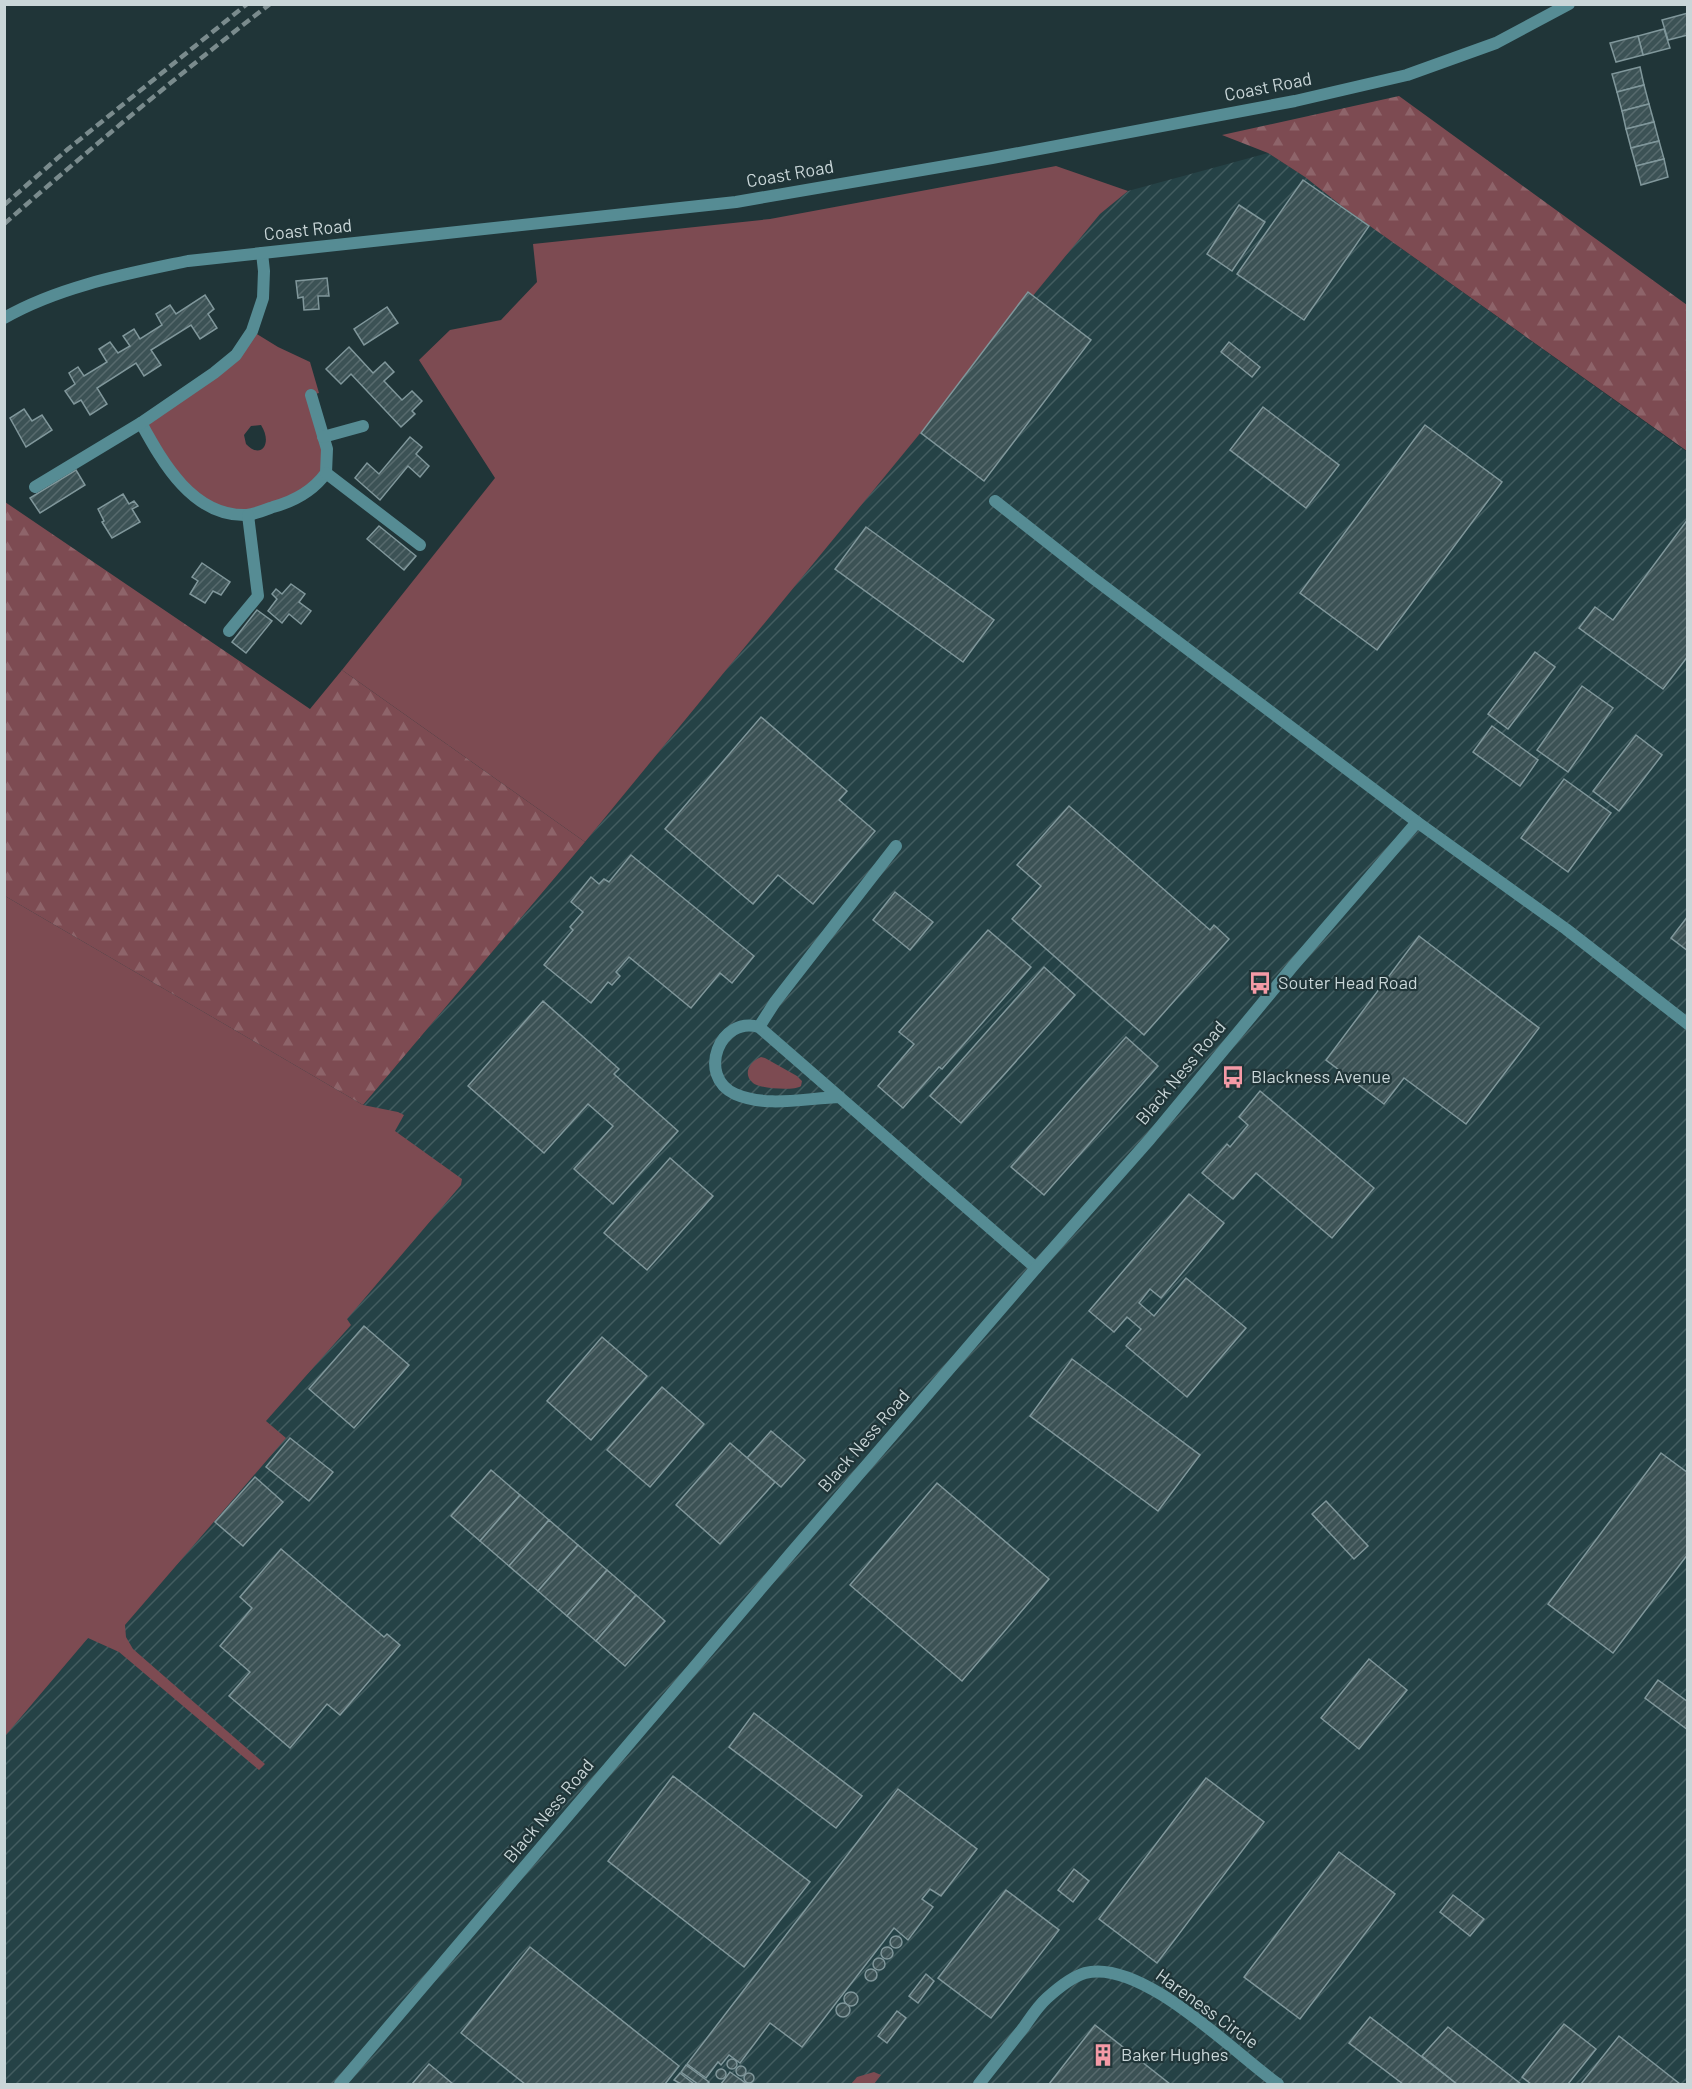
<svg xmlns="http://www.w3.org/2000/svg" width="1692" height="2089" font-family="Barlow,sans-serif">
  <defs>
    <pattern id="industrial-furrows" width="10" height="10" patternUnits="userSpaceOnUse" patternTransform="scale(1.5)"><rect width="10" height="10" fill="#254246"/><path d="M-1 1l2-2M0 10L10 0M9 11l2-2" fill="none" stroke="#435d60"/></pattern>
    <pattern id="forest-firs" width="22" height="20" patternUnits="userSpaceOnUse" patternTransform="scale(1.5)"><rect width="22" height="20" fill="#7d4b52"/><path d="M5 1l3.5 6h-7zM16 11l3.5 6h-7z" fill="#8e646a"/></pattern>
    <pattern id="building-hatch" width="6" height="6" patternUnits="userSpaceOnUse" patternTransform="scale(1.5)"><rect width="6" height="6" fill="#3c5255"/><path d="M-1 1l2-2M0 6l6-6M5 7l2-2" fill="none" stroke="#576a6d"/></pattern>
  </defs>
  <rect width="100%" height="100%" fill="#203538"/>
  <polygon fill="url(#industrial-furrows)" points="1268,153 1305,177 1343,207 1687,452 1687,2084 5,2084 5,896 363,1105 585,842 1100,213 1128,191"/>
  <g fill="#7d4b52" fill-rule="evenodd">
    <polygon points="1056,166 1128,191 1100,214 585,842 342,670 495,478 419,360 450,330 501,320 537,282 533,244 770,219"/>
    <path d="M252,331L278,347L310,362L319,393L311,395L327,449L319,483L248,515L196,498L141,423L214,373ZM261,425C273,444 261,460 246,444L244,435L251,426Z"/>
    <polygon points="5,896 363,1105 398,1112 404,1115 395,1131 462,1179 461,1185 347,1319 351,1325 266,1421 286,1438 125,1625 126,1637 133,1649 265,1764 259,1770 119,1652 88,1638 5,1736"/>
    <path d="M761,1057L765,1058L797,1076L802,1081L801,1086C795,1091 760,1089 753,1083C742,1074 750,1061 761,1057Z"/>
    <polygon points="874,2072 881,2075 874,2084 851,2084 857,2077"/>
  </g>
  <g fill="url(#forest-firs)">
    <polygon points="1399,96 1687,305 1687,451 1343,207 1305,177 1268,153 1222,135"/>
    <polygon points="5,502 310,709 342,670 585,842 363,1105 5,896"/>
  </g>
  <g fill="url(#building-hatch)" stroke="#80979b" stroke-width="1.5">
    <polygon points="1688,13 1688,35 1668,40 1662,20"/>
    <polygon points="1664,29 1670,48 1643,55 1638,36"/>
    <polygon points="1638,36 1643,55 1616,62 1610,43"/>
    <polygon points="1640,67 1644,85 1617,92 1612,74"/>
    <polygon points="1644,85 1649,104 1622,111 1617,92"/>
    <polygon points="1649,104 1654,122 1626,129 1622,111"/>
    <polygon points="1654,122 1659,141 1631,148 1626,129"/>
    <polygon points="1659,141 1664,159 1636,166 1631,148"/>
    <polygon points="1664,159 1668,177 1641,185 1636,166"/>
    <polygon points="1303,180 1369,226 1304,320 1237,274"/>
    <polygon points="1239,205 1265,222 1232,271 1207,254"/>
    <polygon points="327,278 329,296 318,296 319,309 304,310 303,297 298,298 296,281"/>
    <polygon points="1028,292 1091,340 984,481 921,433"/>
    <polygon points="205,295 214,309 208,314 217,328 200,339 191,325 151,350 161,365 144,376 136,363 97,388 107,404 90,415 81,400 74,404 65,391 75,384 69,373 78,367 84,376 107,362 99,349 110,342 118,353 130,346 123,336 134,329 140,339 162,325 156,314 170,305 176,314"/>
    <polygon points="387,307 398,323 364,345 354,329"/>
    <polygon points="1229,342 1260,367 1252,377 1221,352"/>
    <polygon points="349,347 373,373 385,362 394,372 384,381 402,400 412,391 422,401 412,411 415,414 401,427 351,374 341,384 326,369"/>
    <polygon points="1263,407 1339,465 1306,508 1230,450"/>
    <polygon points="24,409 32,421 42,415 52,430 26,447 10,418"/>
    <polygon points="1425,425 1502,482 1377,650 1300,593"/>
    <polygon points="410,437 422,447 416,454 429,466 420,477 408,466 380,500 355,478 367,463 379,474"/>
    <polygon points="76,470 85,485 40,513 30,498"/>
    <polygon points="123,494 129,504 134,501 138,506 132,509 140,522 112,538 102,522 104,521 98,509"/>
    <polygon points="1688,519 1688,656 1663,689 1579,628 1595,607 1613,620"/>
    <polygon points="379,526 416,556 404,570 367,539"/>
    <polygon points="866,527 994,620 963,662 835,569"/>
    <polygon points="202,563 230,582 221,595 213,591 205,603 190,594 198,581 192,577"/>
    <polygon points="291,584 305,594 299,602 311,611 301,624 289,614 282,623 268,611 277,599 272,594 276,589 282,594"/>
    <polygon points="257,610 272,621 246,653 232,642"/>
    <polygon points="1535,652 1555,667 1508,729 1488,714"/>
    <polygon points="1582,686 1613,708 1568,772 1537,750"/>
    <polygon points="761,717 847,791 839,800 875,831 813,904 778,875 753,904 665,829"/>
    <polygon points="1492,726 1538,760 1520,786 1473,752"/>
    <polygon points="1636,735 1662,755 1619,811 1593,791"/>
    <polygon points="1564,779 1611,813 1568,872 1521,838"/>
    <polygon points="1069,806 1210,930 1214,925 1229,939 1144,1035 1012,919 1041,886 1017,865"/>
    <polygon points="631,855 754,956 732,983 720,973 691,1008 629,957 616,972 620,976 612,985 608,982 591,1003 544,965 573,930 570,927 583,912 571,902 591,877 599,884 604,879 609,882"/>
    <polygon points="895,892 933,922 910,950 873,920"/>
    <polygon points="1688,916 1688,951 1671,938"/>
    <polygon points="988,930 1031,967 942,1069 939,1067 903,1108 878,1086 914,1044 899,1032"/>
    <polygon points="1419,936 1539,1028 1466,1124 1404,1078 1384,1104 1326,1060"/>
    <polygon points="1044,967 1075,995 961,1123 930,1096"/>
    <polygon points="543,1001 619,1069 614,1074 678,1131 613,1204 574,1169 613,1126 588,1104 544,1153 468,1086"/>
    <polygon points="1126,1037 1158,1066 1044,1195 1011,1167"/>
    <polygon points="1260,1091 1374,1188 1332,1238 1256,1173 1233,1199 1202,1173 1227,1144 1230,1147 1248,1125 1239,1117"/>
    <polygon points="670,1158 713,1196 647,1270 604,1233"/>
    <polygon points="1189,1194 1224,1223 1161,1298 1150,1289 1139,1303 1154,1316 1186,1278 1246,1328 1187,1397 1126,1346 1141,1329 1127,1317 1114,1332 1089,1311"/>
    <polygon points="364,1326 409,1365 354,1428 309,1389"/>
    <polygon points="602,1337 647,1376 591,1440 547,1401"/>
    <polygon points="1072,1359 1200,1455 1158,1511 1030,1416"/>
    <polygon points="662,1387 704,1424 650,1487 607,1450"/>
    <polygon points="771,1431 805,1460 781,1487 747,1458"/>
    <polygon points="290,1438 333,1472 309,1501 266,1467"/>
    <polygon points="730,1443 775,1482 720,1544 676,1505"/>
    <polygon points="1661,1453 1688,1473 1688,1554 1613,1653 1548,1604"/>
    <polygon points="491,1470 520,1495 480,1541 451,1516"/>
    <polygon points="255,1477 283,1502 243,1546 215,1522"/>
    <polygon points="937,1483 1049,1579 962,1681 850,1585"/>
    <polygon points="520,1495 549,1520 509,1566 480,1541"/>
    <polygon points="1326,1501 1368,1546 1354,1559 1312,1514"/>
    <polygon points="549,1520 578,1545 538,1591 509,1566"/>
    <polygon points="578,1545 607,1570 567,1616 538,1591"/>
    <polygon points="281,1549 384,1637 387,1634 400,1645 340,1715 327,1704 290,1748 229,1696 250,1672 220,1646 252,1608 240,1597"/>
    <polygon points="607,1570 636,1595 596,1641 567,1616"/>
    <polygon points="636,1595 665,1621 625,1666 596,1641"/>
    <polygon points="1369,1659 1407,1690 1359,1749 1321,1718"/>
    <polygon points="1658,1680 1688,1702 1688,1730 1645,1698"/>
    <polygon points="754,1713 862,1796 836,1828 729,1747"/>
    <polygon points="673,1776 810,1882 744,1967 608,1861"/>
    <polygon points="1206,1778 1264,1822 1157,1963 1099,1919"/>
    <polygon points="898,1789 977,1849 941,1896 930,1889 922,1899 933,1907 908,1940 894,1928 802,2047 770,2023 740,2063 729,2055 721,2065 718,2062 706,2078 687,2064"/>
    <polygon points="1339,1852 1395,1894 1300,2019 1244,1977"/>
    <polygon points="1074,1869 1089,1881 1073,1902 1058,1890"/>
    <polygon points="1006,1890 1059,1930 991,2018 938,1978"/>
    <polygon points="1453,1895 1484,1919 1470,1936 1440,1912"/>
    <circle cx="896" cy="1942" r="6"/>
    <circle cx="887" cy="1953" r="6"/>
    <polygon points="530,1947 679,2066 665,2084 525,2084 461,2033"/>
    <circle cx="879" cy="1964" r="6"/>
    <circle cx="871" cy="1975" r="6"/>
    <polygon points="926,1974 934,1981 918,2003 909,1996"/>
    <circle cx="851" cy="1999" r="7"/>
    <circle cx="843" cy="2010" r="7"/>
    <polygon points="897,2011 906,2018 887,2043 878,2036"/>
    <polygon points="1370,2017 1457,2084 1403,2084 1349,2043"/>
    <polygon points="1564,2024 1596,2049 1568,2084 1531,2084 1522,2077"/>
    <polygon points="1095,2025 1170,2084 1049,2084"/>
    <polygon points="1448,2027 1521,2084 1457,2084 1422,2056"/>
    <polygon points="1619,2036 1680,2084 1581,2084"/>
    <circle cx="732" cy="2064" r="5"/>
    <polygon points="429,2064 453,2084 412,2084"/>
    <polygon points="686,2065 709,2082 707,2084 698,2084 681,2072"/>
    <circle cx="741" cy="2071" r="5"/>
    <circle cx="721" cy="2074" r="5"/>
    <polygon points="730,2072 747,2084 721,2084"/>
    <polygon points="680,2073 694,2084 681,2084 674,2080"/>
    <circle cx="749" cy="2078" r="5"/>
  </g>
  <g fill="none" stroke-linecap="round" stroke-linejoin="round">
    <g stroke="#568c94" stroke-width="12">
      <path d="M141,423C163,463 193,517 247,515C255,514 265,510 273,507C295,501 313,491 326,473L327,449L311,395"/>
      <polyline points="323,437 363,426"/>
      <polyline points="326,473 420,545"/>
      <polyline points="35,487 141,423 214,373 236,355 252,331 263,298 264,271 262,253"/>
      <polyline points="995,501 1093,578 1417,822"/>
      <polyline points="229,631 258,596 248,515"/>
      <polyline points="759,1027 775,1002 896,846"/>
      <path d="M840,1097C806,1098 767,1108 735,1094C696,1076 720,1015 759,1027L1036,1268"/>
      <path d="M979,2084C994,2065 1009,2046 1024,2027C1031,2017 1038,2006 1047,1998C1057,1989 1071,1977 1085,1973C1142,1958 1234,2053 1278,2084"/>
    </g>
    <g stroke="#568c94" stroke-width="12">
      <path d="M4,318C60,286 126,274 188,261L736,202L992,158L1295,101L1407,75L1496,43L1569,4"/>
      <polyline points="340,2084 792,1552 1036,1268 1150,1139 1293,966 1417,822 1566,929 1688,1024"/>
    </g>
    <g stroke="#7a8b8d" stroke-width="4.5" stroke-dasharray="9 4.5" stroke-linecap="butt">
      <polyline points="4,205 68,149 247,4"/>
      <path d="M4,224C91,148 179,74 270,4"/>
    </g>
  </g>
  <defs>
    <g id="bus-bare" transform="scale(1.8)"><path d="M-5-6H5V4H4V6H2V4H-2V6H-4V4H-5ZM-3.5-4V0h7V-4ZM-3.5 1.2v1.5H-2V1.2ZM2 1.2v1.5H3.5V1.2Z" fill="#f49aa6" stroke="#203538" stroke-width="2.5" paint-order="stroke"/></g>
    <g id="building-bare" transform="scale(1.8)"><path d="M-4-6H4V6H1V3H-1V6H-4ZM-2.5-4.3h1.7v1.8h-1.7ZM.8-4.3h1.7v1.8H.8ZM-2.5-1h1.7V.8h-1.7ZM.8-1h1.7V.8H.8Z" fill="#f49aa6" stroke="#203538" stroke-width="2.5" paint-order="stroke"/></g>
  </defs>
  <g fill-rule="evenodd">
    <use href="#bus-bare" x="1260" y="983"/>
    <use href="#bus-bare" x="1233" y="1077"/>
    <use href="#building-bare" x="1103" y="2055"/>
  </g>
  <g text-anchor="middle" stroke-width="4.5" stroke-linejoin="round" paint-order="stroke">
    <g font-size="18" fill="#c9d6d8" stroke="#203538">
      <text transform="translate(1268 87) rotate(-11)" y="6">Coast Road</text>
      <text transform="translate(790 174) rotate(-10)" y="6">Coast Road</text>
      <text transform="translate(308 230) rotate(-6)" y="6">Coast Road</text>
      <text transform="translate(1181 1073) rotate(-50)" y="6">Black Ness Road</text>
      <text transform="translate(864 1441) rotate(-49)" y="6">Black Ness Road</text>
      <text transform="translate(549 1811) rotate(-50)" y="6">Black Ness Road</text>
      <text transform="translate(1207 2009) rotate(36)" y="6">Hareness Circle</text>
    </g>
    <g font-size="18" fill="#c9d6d8" stroke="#203538" text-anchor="start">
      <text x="1278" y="989">Souter Head Road</text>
      <text x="1251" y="1083">Blackness Avenue</text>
      <text x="1121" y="2061">Baker Hughes</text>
    </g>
  </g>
  <rect width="1692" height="2089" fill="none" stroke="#c9d6d8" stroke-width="12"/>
</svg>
